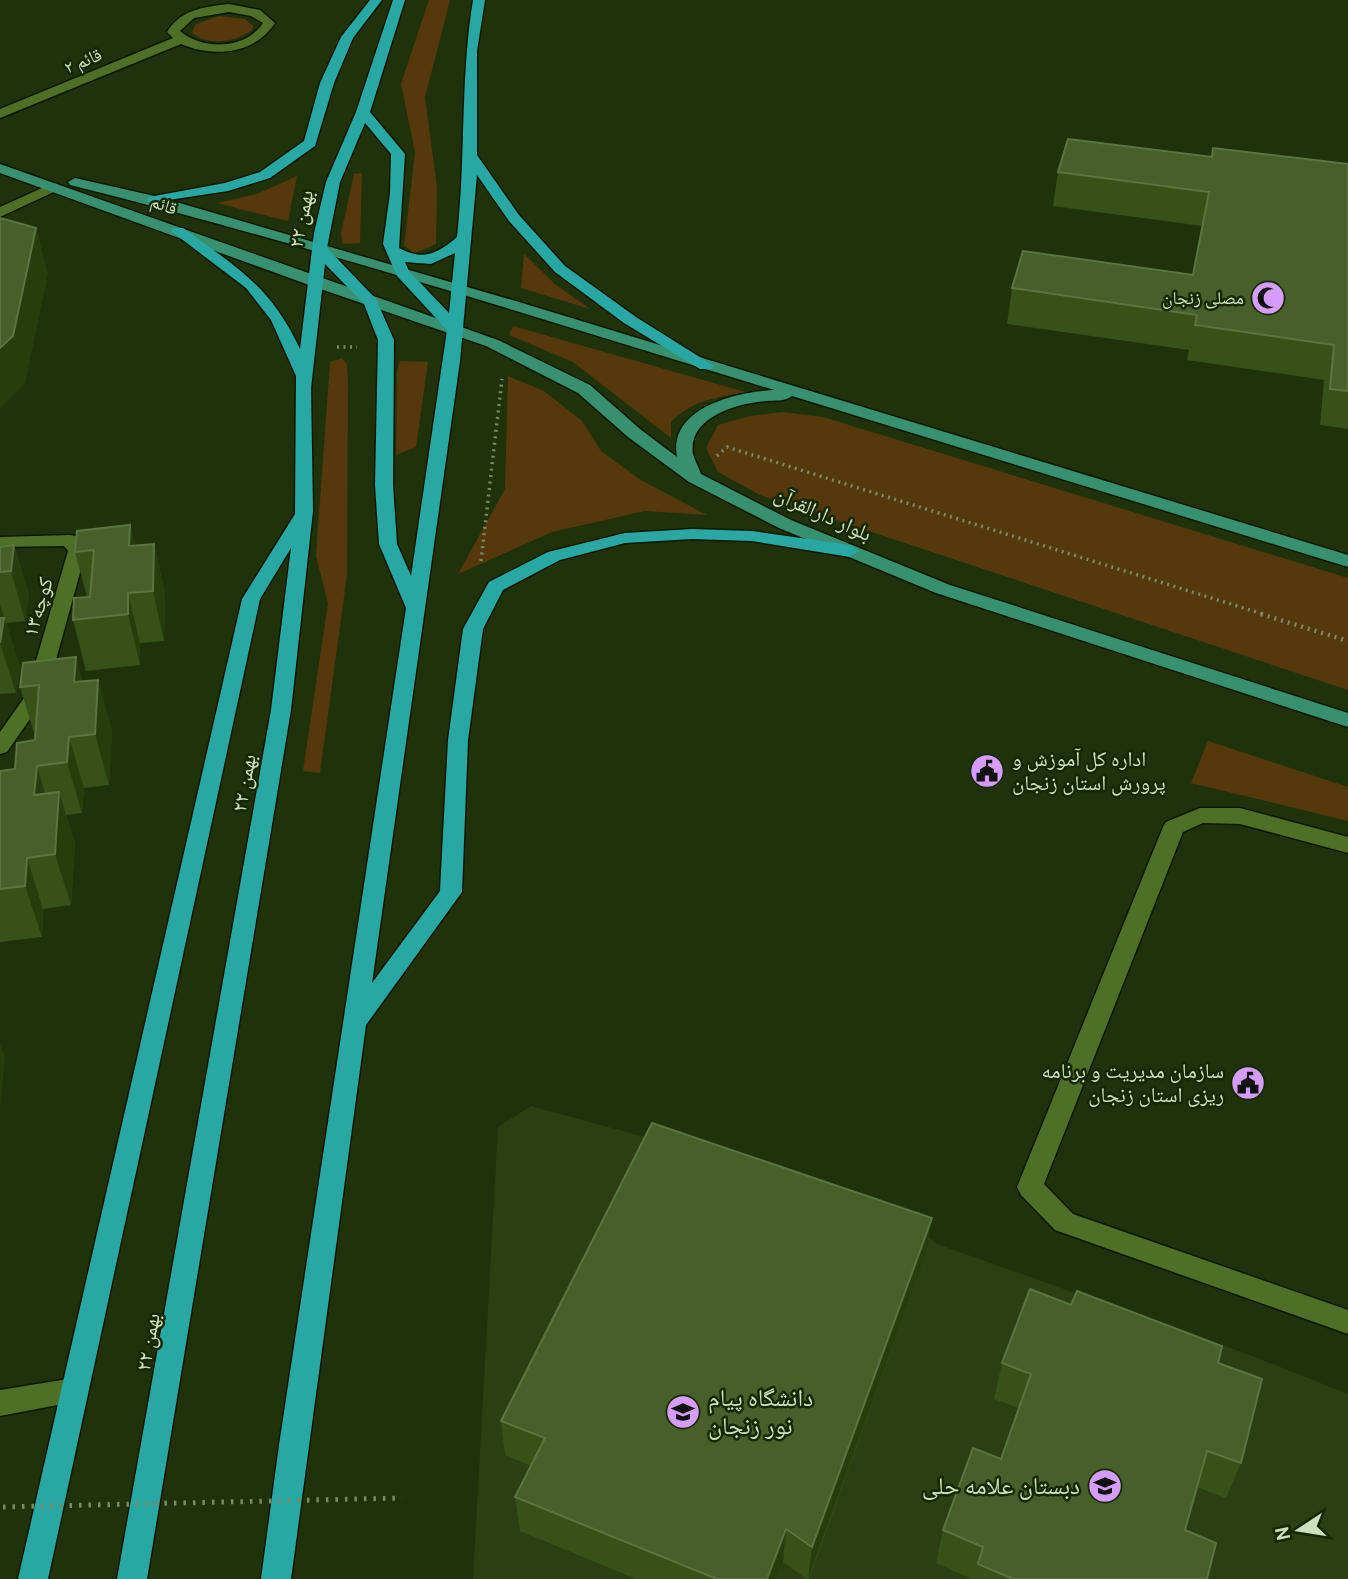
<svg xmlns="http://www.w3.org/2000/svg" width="1348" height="1579" font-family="Cabin,'Noto Naskh Arabic',sans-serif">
  <rect width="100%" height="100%" fill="#20320b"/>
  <polygon fill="#2b3f13" points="531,1106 835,1189 917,1228 937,1244 1247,1354 1348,1394 1348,1579 473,1579 498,1127"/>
  <g fill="#56380d">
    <polygon points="429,0 450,0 425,97 437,188 436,244 415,253 404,246 415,152 401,84"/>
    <path d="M219,16L245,19L253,26L252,30C237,42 205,47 192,32L196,24Z"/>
    <polygon points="362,173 360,243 343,244 341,234 354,174"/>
    <polygon points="297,176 288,221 217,203 257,194"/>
    <polygon points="524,254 555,284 590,309 521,288"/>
    <path d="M513,326L749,393C719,396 692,400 671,422V438L573,362L509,335Z"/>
    <polygon points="342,358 347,365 348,381 347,575 320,773 303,771 328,603 316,556 330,362"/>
    <polygon points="400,361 428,362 416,447 396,455 397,371"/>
    <polygon points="508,376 544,391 582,421 601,451 641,480 707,515 645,511 552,532 458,574 505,489"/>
    <polygon points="783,412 823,417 1348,578 1348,690 760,495 718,472 706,448 718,425 750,416"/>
    <polygon points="1208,741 1348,787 1348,821 1191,783"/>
  </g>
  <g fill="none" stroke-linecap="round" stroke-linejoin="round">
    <g stroke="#0d1803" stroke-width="3">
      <g id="minor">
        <path d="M229,4L260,10L275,23C255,54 214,58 181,44L0,118V109L173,38L167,32C181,9 204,7 229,4ZM229,12L251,16L263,23C245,50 202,50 180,31L194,18Z"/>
        <polygon points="53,183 58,184 58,190 0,217 0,207"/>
        <polygon points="70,535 76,536 86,551 46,696 7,752 0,754 0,732 26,695 68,551 64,546 0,547 0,537"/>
        <polygon points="1200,808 1240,808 1348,837 1348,853 1240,824 1203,823 1183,832 1044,1184 1073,1214 1348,1310 1348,1334 1055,1230 1021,1195 1017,1187 1163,827 1166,822"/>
        <polygon points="74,1378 84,1382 88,1391 84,1400 0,1416 0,1390"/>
      </g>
    </g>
    <g stroke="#0d1803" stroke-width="3">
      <path id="major" d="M0,164L498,340L590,385L640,429L677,457C668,407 738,392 774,390C541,319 307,244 70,185L68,182L75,178L159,197L519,302L1348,555V567L792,396C784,402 775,400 766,401C738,403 687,417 693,454C695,461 699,468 701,474L791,520L950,585L1348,713V727L936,593L779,528L689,482L628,437L578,393L486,346L309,285L0,173Z"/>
    </g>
    <g stroke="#0d1803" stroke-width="3">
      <g id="highway">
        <polygon points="370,0 382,0 353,38 334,83 315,146 270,178 228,191 149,203 147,200 149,197 225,183 260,172 304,141 320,83 341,37"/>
        <path d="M393,0H405L370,112L405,154L399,248C423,261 437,254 457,237C466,158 460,79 473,0H485L477,51V155L519,215L565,266L636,317L714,366L712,369H700L624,323L555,272L509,221L477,175L460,361L372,983L440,891L448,740L463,629L489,582L548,552L625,533L692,529L752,531L850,545L859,551L850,557L752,541L692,539L625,543L560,560L503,590L483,629L468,740L462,892L366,1025L291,1579H261L279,1445L406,608L379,544L375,485L378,340L364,304L325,264L311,388L313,511L291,710L147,1579H117L271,710L291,548L260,599L48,1579H18L242,599L295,514L296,376L271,320L246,288L171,231L173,228H183C237,268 270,285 300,349L314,233L326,182L356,112ZM365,123L391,154L390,193L383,244L397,276L447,330L411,576L397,544L393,485L394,340L376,299L327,248L340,182ZM455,253L449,313L409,271L405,262L431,264Z"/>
      </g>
    </g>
    <g stroke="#788b65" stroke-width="3.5" stroke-dasharray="2 4.5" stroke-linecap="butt">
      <polyline points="337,347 357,347"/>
      <polyline points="717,456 727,447 1266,615"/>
      <polyline points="481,561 502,379"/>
    </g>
    <polyline stroke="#788b65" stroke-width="4.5" stroke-dasharray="2 5" stroke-linecap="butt" points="1261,614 1348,641"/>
    <use href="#minor" fill="#4d6f26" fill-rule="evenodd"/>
    <use href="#major" fill="#379170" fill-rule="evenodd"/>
    <use href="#highway" fill="#29a7a2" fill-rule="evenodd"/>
    <polyline stroke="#788b65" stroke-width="5" stroke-dasharray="2.5 7" stroke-linecap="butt" points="3,1507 402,1498"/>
  </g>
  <g fill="#375118">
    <polygon points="1212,157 1348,164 1348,429 1320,425 1324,380 1187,360 1189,350 1007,324 1012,288 1193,275 1202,226 1053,206 1058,172"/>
    <polygon points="130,525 135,546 154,544 165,593 164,641 140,643 140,665 86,671 73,620 87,597 75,552"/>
    <polygon points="14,545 29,595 25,621 6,623 20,668 16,693 0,694 0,547"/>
    <polygon points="83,681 112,730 109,785 84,788 82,813 66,815 75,843 71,905 43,909 42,937 0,942 0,771 15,769 35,740 35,736 20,687"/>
    <polygon points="926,1255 809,1579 806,1579 783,1562 776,1579 636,1579 520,1531 515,1497 531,1466 505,1455 501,1421"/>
    <polygon points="1002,1363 1218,1363 1241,1463 1226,1498 1197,1487 1185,1530 1207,1579 972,1579 936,1563 943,1530 1001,1459 1019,1408 994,1399"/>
  </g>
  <g fill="#273e0c">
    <polygon points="36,228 48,274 25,383 0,408 0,348"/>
    <polygon points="130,525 142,575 129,546"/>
    <polygon points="154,544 165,593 164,641 153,591"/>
    <polygon points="14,545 29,595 25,621 11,571"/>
    <polygon points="128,593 140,643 140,665 128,614"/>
    <polygon points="0,604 20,668 16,693 0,643"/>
    <polygon points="76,657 90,707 74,682"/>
    <polygon points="98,680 112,730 109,785 95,734"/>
    <polygon points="69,737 84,788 82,813 67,762"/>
    <polygon points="37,766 52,816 34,795"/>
    <polygon points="59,792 75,843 71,905 55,854"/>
    <polygon points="27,858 43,909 42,937 25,886"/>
    <polygon points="0,1044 5,1056 0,1110"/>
    <polygon points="932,1218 926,1255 808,1579 812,1547"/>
    <polygon points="786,1529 783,1562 776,1579 767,1579"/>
  </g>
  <g fill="#47602a" stroke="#5c7441" stroke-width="2">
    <polygon points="1068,139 1212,157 1213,148 1348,164 1348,391 1330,389 1334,345 1195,325 1197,315 1012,288 1023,251 1193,275 1209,192 1058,172"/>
    <polygon points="0,218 36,228 13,336 0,348"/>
    <polygon points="130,525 129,546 154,544 153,591 128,593 128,614 73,620 74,598 90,597 94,550 75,552 77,531"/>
    <polygon points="14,545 11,571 0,572 0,547"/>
    <polygon points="0,618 4,618 0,643"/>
    <polygon points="76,657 74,682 98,680 95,734 69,737 67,762 37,766 34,795 59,792 55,854 27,858 25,886 0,889 0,771 15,769 17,743 35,740 39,685 20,687 23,663"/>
    <polygon points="652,1123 932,1218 812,1547 786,1529 767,1579 717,1579 515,1497 545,1438 501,1421"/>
    <polygon points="1030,1289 1071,1305 1077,1291 1222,1346 1218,1363 1262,1379 1241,1463 1207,1451 1185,1530 1216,1543 1207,1579 1013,1579 978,1564 983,1547 943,1530 973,1448 1001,1459 1031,1374 1002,1363"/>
  </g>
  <defs>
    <g id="mosque-disc" transform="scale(1.75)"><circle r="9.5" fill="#d59cfb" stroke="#162802"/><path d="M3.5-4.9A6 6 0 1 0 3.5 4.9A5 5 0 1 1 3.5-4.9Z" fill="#111"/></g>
    <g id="civic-disc" transform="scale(1.75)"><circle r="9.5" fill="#d59cfb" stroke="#162802"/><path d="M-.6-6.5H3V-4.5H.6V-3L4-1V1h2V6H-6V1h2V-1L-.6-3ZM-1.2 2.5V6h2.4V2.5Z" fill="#111"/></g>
    <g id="university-disc" transform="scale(1.75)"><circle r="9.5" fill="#d59cfb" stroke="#162802"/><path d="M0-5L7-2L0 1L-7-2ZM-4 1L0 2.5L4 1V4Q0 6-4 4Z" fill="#111"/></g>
    <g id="school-disc" transform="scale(1.75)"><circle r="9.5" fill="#d59cfb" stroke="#162802"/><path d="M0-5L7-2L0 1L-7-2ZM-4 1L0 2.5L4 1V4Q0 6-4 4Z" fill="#111"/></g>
  </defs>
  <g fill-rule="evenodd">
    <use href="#mosque-disc" x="1268" y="298"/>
    <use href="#civic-disc" x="987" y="771"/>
    <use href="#civic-disc" x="1248" y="1083"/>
    <use href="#university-disc" x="683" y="1412"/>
    <use href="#school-disc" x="1105" y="1486"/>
  </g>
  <g text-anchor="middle" stroke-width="5" stroke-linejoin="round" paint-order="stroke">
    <g font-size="18" fill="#cde1bc" stroke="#162802">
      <text transform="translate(83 61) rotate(-23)" y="6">قائم ۲</text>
      <text transform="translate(164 205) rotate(20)" y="6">قائم</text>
    </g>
    <g font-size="18" fill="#cde1bc" stroke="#162802" text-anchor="end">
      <text x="1244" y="304">مصلی زنجان</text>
    </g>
    <g font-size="21" fill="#cde1bc" stroke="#162802">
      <text transform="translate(301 219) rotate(-79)" y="7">۲۲ بهمن</text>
      <text transform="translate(823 514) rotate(24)" y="7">بلوار دارالقرآن</text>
      <text transform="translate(38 607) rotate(-74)" y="7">کوچه۱۳</text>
      <text transform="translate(244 783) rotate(-80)" y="7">۲۲ بهمن</text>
      <text transform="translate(148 1342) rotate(-80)" y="7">۲۲ بهمن</text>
    </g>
    <g font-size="21" fill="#cde1bc" stroke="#162802" text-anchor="start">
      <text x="1012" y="766">اداره کل آموزش و<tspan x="1012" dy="24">پرورش استان زنجان</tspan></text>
      <text x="1224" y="1078" text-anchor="end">سازمان مدیریت و برنامه<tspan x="1224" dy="24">ریزی استان زنجان</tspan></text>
    </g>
    <g font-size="24" fill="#cde1bc" stroke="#162802" text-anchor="start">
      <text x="708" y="1406">دانشگاه پیام<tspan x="708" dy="28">نور زنجان</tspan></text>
      <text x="1080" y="1494" text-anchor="end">دبستان علامه حلی</text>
    </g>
  </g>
  <g transform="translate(1299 1530) rotate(258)" stroke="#162802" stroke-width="5" paint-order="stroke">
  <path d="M0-5L12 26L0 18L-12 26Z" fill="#cde1bc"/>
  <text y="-10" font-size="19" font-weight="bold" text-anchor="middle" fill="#cde1bc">N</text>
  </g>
</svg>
